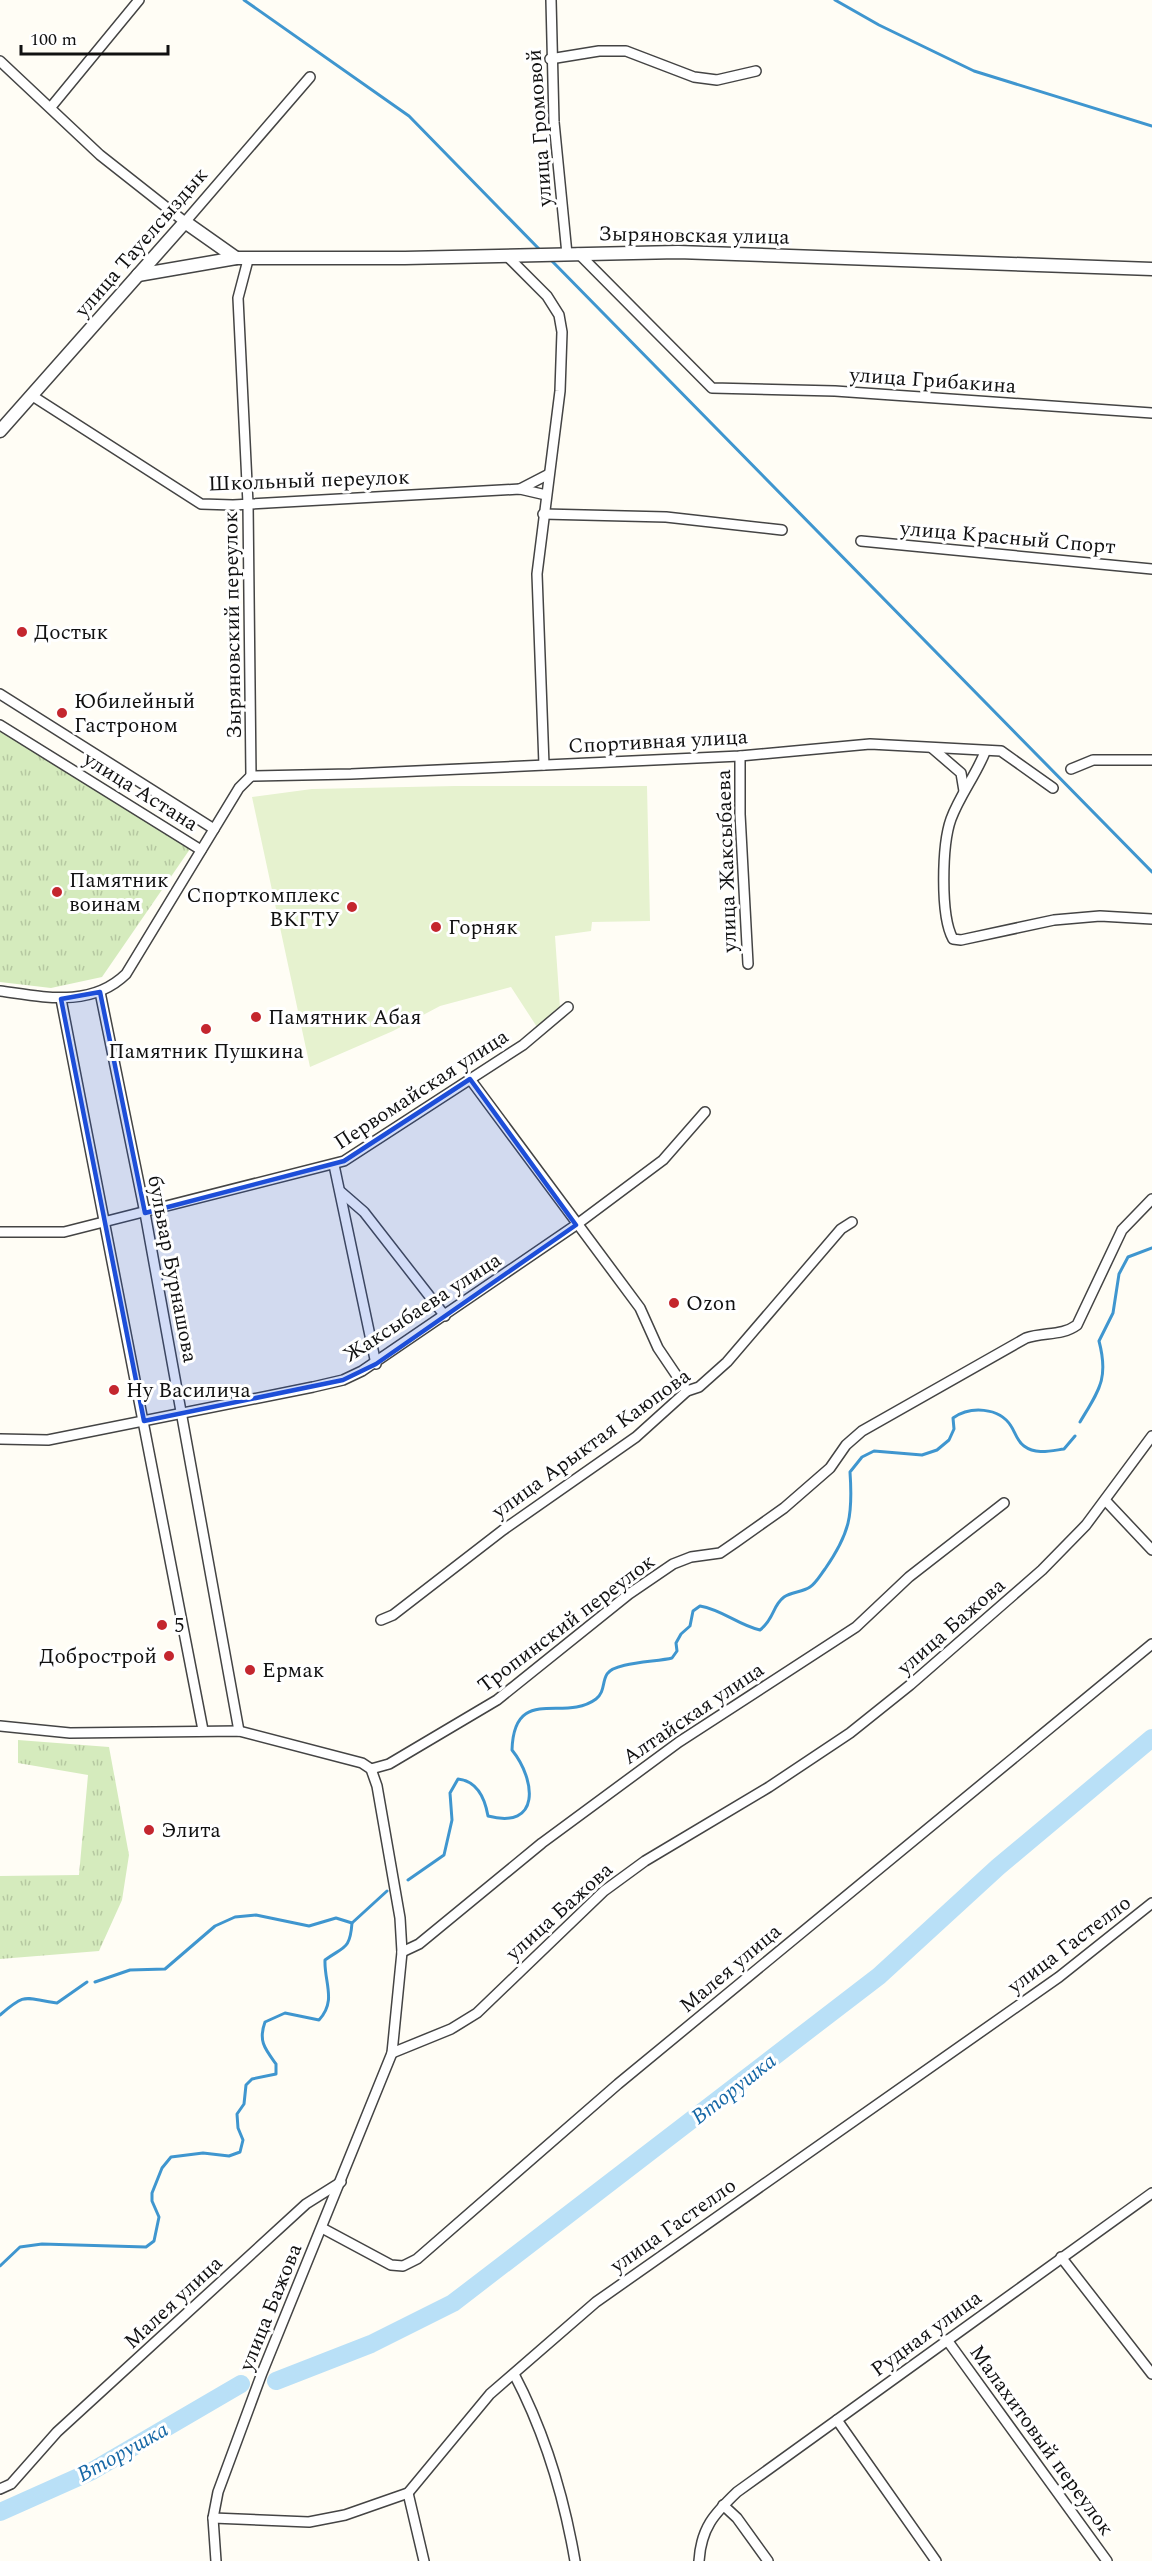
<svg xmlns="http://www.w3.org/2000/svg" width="1152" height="2561" font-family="Spectral,serif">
  <defs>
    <pattern id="park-tufts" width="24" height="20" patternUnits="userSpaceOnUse" patternTransform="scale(1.5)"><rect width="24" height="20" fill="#d5ebbd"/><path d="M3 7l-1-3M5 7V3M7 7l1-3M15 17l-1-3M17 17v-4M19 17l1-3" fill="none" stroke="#b6c8a1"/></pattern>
  </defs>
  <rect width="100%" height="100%" fill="#fffdf5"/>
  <g fill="url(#park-tufts)">
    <polygon points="0,730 190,849 102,977 51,988 0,982"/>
    <polygon points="18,1740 109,1747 129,1855 122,1900 99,1951 0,1959 0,1876 79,1875 88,1775 18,1763"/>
  </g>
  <polygon fill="#e6f2cf" points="455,786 647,786 650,921 592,922 591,931 555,936 560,1008 537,1027 511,987 440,1006 393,1031 310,1067 252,797 312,789"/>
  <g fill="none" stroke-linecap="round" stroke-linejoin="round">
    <g stroke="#3f96cf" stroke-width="3">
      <polyline points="244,0 409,116 542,252"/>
      <polyline points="835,0 879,25 974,71 1152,126"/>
      <polyline points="549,258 1152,872"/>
      <path d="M1080,1422C1099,1390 1109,1379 1099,1341L1113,1313L1119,1274L1128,1257L1152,1248"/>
      <path d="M408,1880L444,1855L452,1820L450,1793L458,1779C477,1781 485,1799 488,1816C541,1830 536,1780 512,1750C514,1684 564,1723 596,1699C605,1692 602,1682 607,1674C614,1662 657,1662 672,1658L677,1651L676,1643L681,1634L690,1626L693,1611L700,1606C723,1610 738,1625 760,1630C775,1618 772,1606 784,1597C791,1592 803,1592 810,1587C816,1583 821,1574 825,1569C850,1533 853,1515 850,1472L862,1457L874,1451L922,1455L937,1450L949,1440L954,1429L953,1418C970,1406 999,1407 1011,1426C1015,1432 1017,1441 1024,1446C1036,1455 1050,1451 1064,1449L1075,1436"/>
      <polyline points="95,1982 130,1970 165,1969 215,1926 235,1917 256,1915 309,1926 336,1918 352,1923"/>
      <path d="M0,2015C28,1991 24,1999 57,2003L87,1982"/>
      <path d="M0,2266L20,2247L42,2244L146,2247L154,2241L159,2217L152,2201V2193L162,2168L171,2157L203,2153L229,2156L240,2152L243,2140L238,2128L237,2114L244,2104L246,2085L252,2079L276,2074V2064C265,2049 258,2041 265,2022L285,2013L319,2020C337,2001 324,1982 325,1960C344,1946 350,1950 352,1923L387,1891"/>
    </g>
    <g stroke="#b9e0f7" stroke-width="18">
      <polyline points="276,2381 371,2344 453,2303 879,1976 998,1867 1152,1738"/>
      <polyline points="0,2512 92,2471 241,2384"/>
    </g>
    <g stroke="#444" stroke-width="12">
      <g id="minor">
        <polyline points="551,0 554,122 567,254"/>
        <polyline points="550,59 599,51 626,51 694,77 717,80 756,71"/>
        <polyline points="0,61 100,155 185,222 310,77"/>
        <polyline points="51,107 139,0"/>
        <polyline points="578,253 712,388 835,391 1152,413"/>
        <polyline points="506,255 547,296 559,315 562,332 560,391 537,574 544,765"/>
        <polyline points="248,260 238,298 248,504 251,776"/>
        <polyline points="31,395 201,504 233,505 520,489 546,495"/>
        <polyline points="520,489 549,474"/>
        <polyline points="543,514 666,517 782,530"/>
        <polyline points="861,541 1152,569"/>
        <polyline points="0,694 214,829"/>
        <polyline points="0,725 201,850"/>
        <polyline points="932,748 961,773 964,791"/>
        <path d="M985,752C976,775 960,795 951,819C942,844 940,916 953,939L961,940L1054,920L1100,916L1152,919"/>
        <polyline points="740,756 740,814 748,964"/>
        <polyline points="1071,769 1093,760 1152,760"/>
        <polyline points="251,776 351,774 740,756 870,744 1001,751 1053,788"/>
        <path d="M0,991C44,997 91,1008 126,974L239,788L251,776"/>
        <polyline points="100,992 145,1213 239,1731"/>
        <polyline points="61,999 203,1730"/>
        <polyline points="470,1079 640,1308 658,1348 687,1391"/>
        <polyline points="334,1165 376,1364"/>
        <polyline points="341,1192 364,1212 445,1316"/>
        <polyline points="0,1232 64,1232 344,1161 523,1045 568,1007"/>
        <polyline points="0,1439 48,1440 313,1387 343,1380 362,1371 576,1225 663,1160 705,1112"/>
        <polyline points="1105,1500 1152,1550"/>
        <polyline points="381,1620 393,1615 503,1530 636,1437 687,1391 699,1387 727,1362 841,1229 852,1222"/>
        <polyline points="0,1726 70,1733 239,1731 362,1763 371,1769 377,1786 400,1918 402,1952 392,2053 262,2373 218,2492 213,2518 216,2561"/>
        <path d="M371,1769L389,1764L497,1700L629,1594L673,1564L691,1557L720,1553L736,1542L784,1508L830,1468L846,1445L862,1431L1026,1338C1044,1332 1062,1336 1077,1325L1122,1230L1152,1199"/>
        <polyline points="402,1952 419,1944 542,1843 679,1742 856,1627 909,1577 1004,1503"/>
        <polyline points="392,2053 451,2029 477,2013 604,1891 645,1861 769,1787 850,1733 910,1685 1042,1570 1086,1525 1152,1436"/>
        <polyline points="322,2228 391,2265 403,2266 417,2259 618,2084 1152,1644"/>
        <polyline points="1061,2257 1152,2374"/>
        <polyline points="947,2340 1107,2561"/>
        <path d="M514,2374C544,2431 564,2497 575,2561"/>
        <polyline points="837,2420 936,2561"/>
        <polyline points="0,2489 11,2484 57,2432 306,2204 341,2182"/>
        <polyline points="408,2493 424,2561"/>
        <polyline points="723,2505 737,2518 768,2561"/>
        <polyline points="213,2518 309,2522 345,2515 408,2493 490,2394 596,2302 1059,1977 1152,1903"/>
        <path d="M699,2561C701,2528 714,2514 737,2492L1152,2193"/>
      </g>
    </g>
    <g stroke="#444" stroke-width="15">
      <g id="tertiary">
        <polyline points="138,275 236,258 405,258 678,252 1152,269"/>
        <polyline points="0,431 185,222 236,258"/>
      </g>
    </g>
    <use href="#minor" stroke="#fff" stroke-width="9"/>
    <use href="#tertiary" stroke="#fff" stroke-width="12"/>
  </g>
  <path fill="#1d4ed8" fill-opacity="0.2" stroke="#1d4ed8" stroke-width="4.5" stroke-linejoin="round" d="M100,992L145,1213L344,1161L470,1079L576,1225L376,1364L343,1380L144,1421L61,999Z"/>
  <g fill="#c4262e" stroke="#fff" stroke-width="2">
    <circle cx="22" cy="632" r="6"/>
    <circle cx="62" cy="713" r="6"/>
    <circle cx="57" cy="892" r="6"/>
    <circle cx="352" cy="907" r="6"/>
    <circle cx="436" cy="927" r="6"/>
    <circle cx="256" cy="1017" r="6"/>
    <circle cx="206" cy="1029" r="6"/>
    <circle cx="674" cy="1303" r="6"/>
    <circle cx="114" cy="1390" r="6"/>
    <circle cx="162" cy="1625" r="6"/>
    <circle cx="169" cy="1656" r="6"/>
    <circle cx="250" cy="1670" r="6"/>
    <circle cx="149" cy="1830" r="6"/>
  </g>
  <g text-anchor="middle" stroke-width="6" stroke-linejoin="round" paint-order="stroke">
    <g font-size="21" fill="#111" stroke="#fff">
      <text transform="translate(539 128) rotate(-94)" y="7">улица Громовой</text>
      <text transform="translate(694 235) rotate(1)" y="7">Зыряновская улица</text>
      <text transform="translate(141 242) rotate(-49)" y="7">улица Тауелсыздык</text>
      <text transform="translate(933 380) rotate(4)" y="7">улица Грибакина</text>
      <text transform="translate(309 480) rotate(-2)" y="7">Школьный переулок</text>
      <text transform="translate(1008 537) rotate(5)" y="7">улица Красный Спорт</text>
      <text transform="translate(232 625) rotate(-91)" y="7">Зыряновский переулок</text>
      <text transform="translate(658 741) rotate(-3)" y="7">Спортивная улица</text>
      <text transform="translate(141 791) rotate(32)" y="7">улица Астана</text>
      <text transform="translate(726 861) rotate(-92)" y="7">улица Жаксыбаева</text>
      <text transform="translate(421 1089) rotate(-33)" y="7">Первомайская улица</text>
      <text transform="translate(173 1269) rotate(79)" y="7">бульвар Бурнашова</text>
      <text transform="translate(422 1307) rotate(-33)" y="7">Жаксыбаева улица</text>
      <text transform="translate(591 1443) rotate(-36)" y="7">улица Арыктая Каюпова</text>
      <text transform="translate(566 1623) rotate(-37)" y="7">Тропинский переулок</text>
      <text transform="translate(951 1626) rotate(-41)" y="7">улица Бажова</text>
      <text transform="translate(693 1713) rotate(-34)" y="7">Алтайская улица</text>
      <text transform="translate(559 1911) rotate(-42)" y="7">улица Бажова</text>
      <text transform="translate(1069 1944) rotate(-37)" y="7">улица Гастелло</text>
      <text transform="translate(730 1968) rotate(-40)" y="7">Малея улица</text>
      <text transform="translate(673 2225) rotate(-35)" y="7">улица Гастелло</text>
      <text transform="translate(173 2302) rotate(-43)" y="7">Малея улица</text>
      <text transform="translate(270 2307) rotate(-68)" y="7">улица Бажова</text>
      <text transform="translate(926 2333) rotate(-36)" y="7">Рудная улица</text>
      <text transform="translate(1042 2440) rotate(54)" y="7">Малахитовый переулок</text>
    </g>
    <g font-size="21" fill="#111" stroke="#fff" text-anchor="start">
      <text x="34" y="639">Достык</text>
      <text x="74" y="708">Юбилейный<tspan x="74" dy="24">Гастроном</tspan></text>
      <text x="69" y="887">Памятник<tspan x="69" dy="24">воинам</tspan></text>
      <text x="340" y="902" text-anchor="end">Спорткомплекс<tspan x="340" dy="24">ВКГТУ</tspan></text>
      <text x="448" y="934">Горняк</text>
      <text x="268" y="1024">Памятник Абая</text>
      <text x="206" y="1058" text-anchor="middle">Памятник Пушкина</text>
      <text x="686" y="1310">Ozon</text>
      <text x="126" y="1397">Ну Василича</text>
      <text x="174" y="1632">5</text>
      <text x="157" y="1663" text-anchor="end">Добрострой</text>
      <text x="262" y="1677">Ермак</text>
      <text x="161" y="1837">Элита</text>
    </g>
    <g font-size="22" font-style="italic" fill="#1768a6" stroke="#fff">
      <text transform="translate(733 2088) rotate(-38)" y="8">Вторушка</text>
      <text transform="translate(122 2451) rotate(-29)" y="8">Вторушка</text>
    </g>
  </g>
  <path d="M21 45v9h147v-9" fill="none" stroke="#111111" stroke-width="3"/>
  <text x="30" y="45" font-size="18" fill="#111111" stroke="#ffffff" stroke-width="4.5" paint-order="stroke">100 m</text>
</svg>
